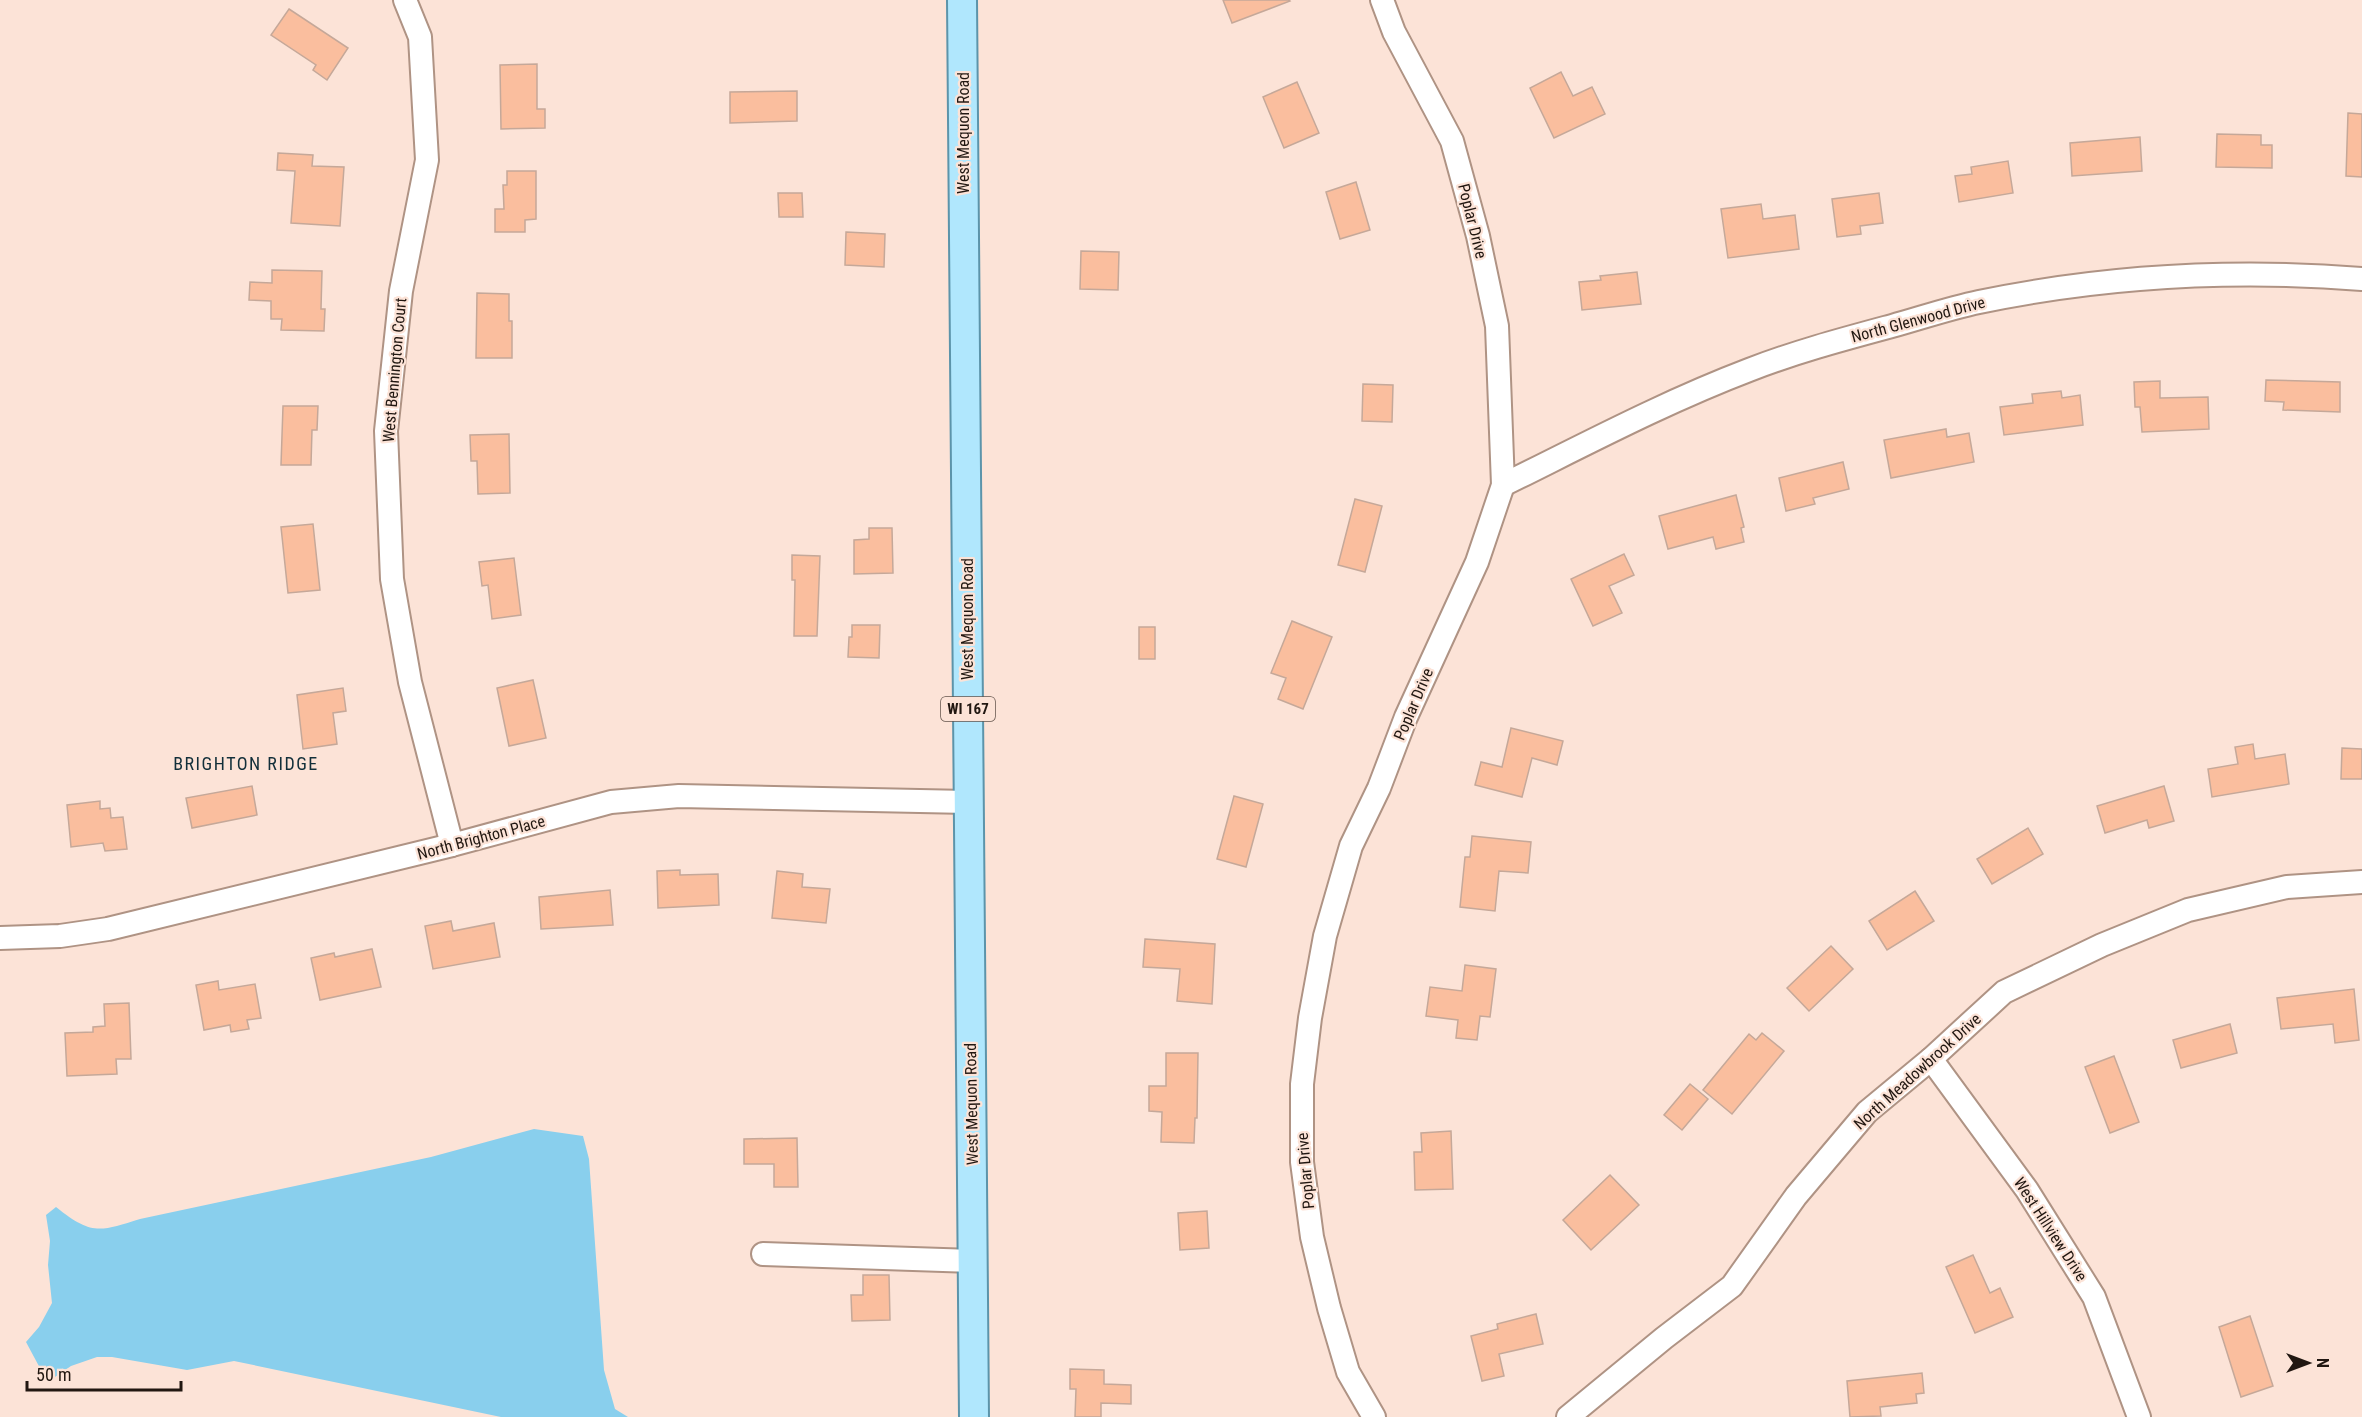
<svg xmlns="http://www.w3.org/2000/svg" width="2362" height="1417" font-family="'Roboto Condensed',sans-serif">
  <rect width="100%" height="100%" fill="#fce3d7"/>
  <path fill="#89cfed" d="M534,1129L583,1136L589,1159L604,1370L615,1409L628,1417H501L234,1361L187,1370L112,1357H97L71,1366L52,1379L41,1370L26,1342L39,1327L52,1303L48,1265L50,1241L46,1215L56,1207C91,1235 99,1232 140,1219L431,1157Z"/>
  <g fill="#fabe9e" stroke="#c5a899" stroke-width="1.5">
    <polygon points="1223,0 1289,0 1290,1 1232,23"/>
    <polygon points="289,9 348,48 327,80 313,70 316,65 271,35"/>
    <polygon points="537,64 537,109 545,109 545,128 501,129 500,65"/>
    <polygon points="1561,72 1573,96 1592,87 1605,114 1554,138 1530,88"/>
    <polygon points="1297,82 1319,133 1284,148 1263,97"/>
    <polygon points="797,91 797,121 730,123 730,92"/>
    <polygon points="2348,113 2362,114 2362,177 2346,176"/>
    <polygon points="2217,134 2261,135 2261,145 2272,145 2272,168 2216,167"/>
    <polygon points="2140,137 2142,171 2072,176 2070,143"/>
    <polygon points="278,153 313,155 312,166 344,167 340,226 291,223 295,171 277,170"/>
    <polygon points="2008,161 2013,193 1959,202 1955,176 1972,174 1971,167"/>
    <polygon points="507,171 536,171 536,219 525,220 525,232 495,232 495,209 504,209 503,185 507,185"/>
    <polygon points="1356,182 1370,230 1340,239 1326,192"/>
    <polygon points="778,193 802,193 803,217 779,217"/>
    <polygon points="1879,193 1883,223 1860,226 1861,234 1837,237 1832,199"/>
    <polygon points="1761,204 1763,219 1795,215 1799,249 1728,258 1721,209"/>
    <polygon points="846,232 885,234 884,267 845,265"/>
    <polygon points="1081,251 1119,252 1118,290 1080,289"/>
    <polygon points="272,270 322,271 321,309 325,309 324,331 281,330 282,319 271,319 271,301 249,300 250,282 272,283"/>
    <polygon points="1637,272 1641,304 1582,310 1579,282 1601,280 1600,276"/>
    <polygon points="477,293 509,294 509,321 512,321 512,358 476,358"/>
    <polygon points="2266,380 2340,382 2340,412 2283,410 2284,402 2265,401"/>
    <polygon points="2160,381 2160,398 2208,397 2209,429 2142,432 2140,407 2135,407 2134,382"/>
    <polygon points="1363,384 1393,385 1392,422 1362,421"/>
    <polygon points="2061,391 2062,398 2080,395 2083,425 2004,435 2000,407 2033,403 2032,394"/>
    <polygon points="283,406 318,406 317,430 312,430 311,465 281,465"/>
    <polygon points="1946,429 1947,437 1969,433 1974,462 1891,478 1884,440"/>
    <polygon points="509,434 510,493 478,494 477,461 471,461 470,435"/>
    <polygon points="1843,462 1849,489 1813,498 1815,504 1786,511 1779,478"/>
    <polygon points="1736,495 1744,527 1741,528 1744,542 1716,549 1713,537 1668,549 1659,516"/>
    <polygon points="1355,499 1382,506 1365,572 1338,565"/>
    <polygon points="313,524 320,590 288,593 281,527"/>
    <polygon points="869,528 892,528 893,573 854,574 854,540 869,539"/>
    <polygon points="1624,554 1634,575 1609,586 1622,613 1593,626 1571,579"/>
    <polygon points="792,555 820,556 817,636 794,636 795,580 792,580"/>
    <polygon points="514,558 521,615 492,619 488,585 482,586 479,562"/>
    <polygon points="1292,621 1332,637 1303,709 1278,699 1286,678 1271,673"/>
    <polygon points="852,625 880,625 879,658 848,657 849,637 852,637"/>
    <rect x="1139" y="627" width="16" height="32"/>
    <polygon points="533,680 546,738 509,746 497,688"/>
    <polygon points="343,688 346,711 333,713 337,744 303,749 297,695"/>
    <polygon points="1511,728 1563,741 1557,765 1532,758 1522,797 1475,785 1481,762 1502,767"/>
    <polygon points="2253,744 2255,759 2285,754 2289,784 2212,797 2208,769 2238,764 2235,747"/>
    <polygon points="2342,748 2362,749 2362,779 2341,779"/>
    <polygon points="252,786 257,815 192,828 186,798"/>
    <polygon points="2164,786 2174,821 2149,828 2147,820 2105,833 2097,806"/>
    <polygon points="1234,796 1263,804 1246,867 1217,859"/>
    <polygon points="100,801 100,809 110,808 111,818 123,817 127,849 105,851 103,843 71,847 67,805"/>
    <polygon points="2028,828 2043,854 1992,884 1977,859"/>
    <polygon points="1472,836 1531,842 1528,873 1499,871 1495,911 1460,907 1465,857 1470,857"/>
    <polygon points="680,870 680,875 718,874 719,905 658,908 657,871"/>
    <polygon points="777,871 803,874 802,887 830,889 826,923 772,918"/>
    <polygon points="610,890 613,925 541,929 539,897"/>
    <polygon points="1915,891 1934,921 1887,950 1869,921"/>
    <polygon points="451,921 453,931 494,923 500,957 433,969 425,926"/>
    <polygon points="1145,939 1215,944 1212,1004 1177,1001 1180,969 1143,967"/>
    <polygon points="1831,946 1853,969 1809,1011 1787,988"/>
    <polygon points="372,949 381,987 320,1000 311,958 334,953 335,957"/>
    <polygon points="1465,965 1496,969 1490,1017 1480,1016 1477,1040 1456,1038 1458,1020 1426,1016 1430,987 1462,991"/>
    <polygon points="218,981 219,990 255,984 261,1018 247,1020 249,1029 231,1032 230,1025 204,1030 196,985"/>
    <polygon points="2354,989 2359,1040 2335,1043 2333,1024 2281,1029 2277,998"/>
    <polygon points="129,1003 131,1059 116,1059 117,1074 67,1076 65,1033 93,1032 93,1027 105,1026 104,1004"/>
    <polygon points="2230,1024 2237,1053 2181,1068 2173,1040"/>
    <polygon points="1762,1033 1784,1051 1732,1114 1703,1090 1749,1034 1756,1040"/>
    <polygon points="1166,1053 1198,1053 1197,1118 1195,1118 1194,1143 1161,1142 1162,1112 1149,1111 1149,1086 1166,1086"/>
    <polygon points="2114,1056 2139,1122 2110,1133 2085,1067"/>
    <polygon points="1690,1084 1708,1099 1682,1130 1664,1115"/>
    <polygon points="1451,1131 1453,1189 1415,1190 1414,1152 1422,1152 1421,1133"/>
    <polygon points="797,1138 798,1187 774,1187 774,1164 744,1164 744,1139"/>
    <polygon points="1610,1175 1639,1205 1591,1250 1563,1220"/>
    <polygon points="1207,1211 1209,1248 1180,1250 1178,1213"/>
    <polygon points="1973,1255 1990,1293 2000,1288 2013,1317 1975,1333 1946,1267"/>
    <polygon points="863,1275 889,1275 890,1320 852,1321 851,1295 863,1295"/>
    <polygon points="1536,1314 1543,1344 1499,1354 1504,1376 1482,1381 1471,1336 1498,1329 1497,1324"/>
    <polygon points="2250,1316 2273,1386 2241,1397 2219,1327"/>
    <polygon points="1070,1369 1104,1370 1104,1384 1131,1385 1131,1404 1101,1403 1101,1417 1075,1417 1076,1389 1070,1389"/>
    <polygon points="1922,1373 1924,1393 1916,1394 1917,1403 1880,1407 1881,1416 1850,1417 1847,1381"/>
  </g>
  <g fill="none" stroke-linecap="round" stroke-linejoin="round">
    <g stroke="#af9384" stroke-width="26">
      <g id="minor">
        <polyline points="405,0 420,37 427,160 401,291 386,431 392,579 410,682 452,845"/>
        <path d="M1503,485C1584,445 1665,402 1749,370C1795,352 1844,339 1892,326C1921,318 1950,308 1979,302C2105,276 2234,269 2362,279"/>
        <polyline points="0,938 60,936 108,929 452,845 611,802 679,796 968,802"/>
        <polyline points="1931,1059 2027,1190 2094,1297 2139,1417"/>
        <polyline points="763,1254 973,1261"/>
        <polyline points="1374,1417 1348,1372 1329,1308 1312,1237 1302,1162 1302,1084 1310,1018 1325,936 1351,846 1379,788 1406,717 1477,562 1503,485 1497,326 1478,236 1452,141 1394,32 1382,0"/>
        <polyline points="1568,1417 1664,1338 1732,1286 1796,1196 1867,1112 1931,1059 2004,992 2102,945 2188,910 2287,887 2362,882"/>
      </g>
    </g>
    <g stroke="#5c94aa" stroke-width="32">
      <polyline id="major" points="962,0 974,1417"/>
    </g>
    <use href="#minor" stroke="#fff" stroke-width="22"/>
    <use href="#major" stroke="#b0e7fd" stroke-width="28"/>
  </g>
  <g text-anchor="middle" stroke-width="4.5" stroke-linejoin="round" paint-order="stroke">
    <rect fill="#fce3d7" stroke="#63544c" stroke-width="1.5" x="941" y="697" width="54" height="24" rx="4.5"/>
    <g font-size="15" font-weight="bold" fill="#211711">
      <text x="968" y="714">WI 167</text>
    </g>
    <g font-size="16" fill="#211711" stroke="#fce3d7">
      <text transform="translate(963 133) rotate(-90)" y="6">West Mequon Road</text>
      <text transform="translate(1473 221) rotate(76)" y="6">Poplar Drive</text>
      <text transform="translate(1918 319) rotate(-15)" y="6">North Glenwood Drive</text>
      <text transform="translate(394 370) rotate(-85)" y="6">West Bennington Court</text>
      <text transform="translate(967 619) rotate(-90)" y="6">West Mequon Road</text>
      <text transform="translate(1413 704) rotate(-67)" y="6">Poplar Drive</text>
      <text transform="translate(481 837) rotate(-15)" y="6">North Brighton Place</text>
      <text transform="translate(1917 1071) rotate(-42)" y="6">North Meadowbrook Drive</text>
      <text transform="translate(971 1104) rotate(-91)" y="6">West Mequon Road</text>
      <text transform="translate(1305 1171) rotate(-95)" y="6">Poplar Drive</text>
      <text transform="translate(2051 1229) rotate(57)" y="6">West Hillview Drive</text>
    </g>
    <g font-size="18" letter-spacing="1.5" fill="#122f3a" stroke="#fce3d7">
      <text x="246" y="770">BRIGHTON RIDGE</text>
    </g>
  </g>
  <g transform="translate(2308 1363) rotate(90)" stroke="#fce3d7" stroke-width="4.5" paint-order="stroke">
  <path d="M0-4.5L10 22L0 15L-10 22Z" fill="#211711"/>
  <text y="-9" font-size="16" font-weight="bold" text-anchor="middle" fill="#211711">N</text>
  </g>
  <path d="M27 1381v9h154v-9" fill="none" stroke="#211711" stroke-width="3"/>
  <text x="36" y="1381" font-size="18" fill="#211711" stroke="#fce3d7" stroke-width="4.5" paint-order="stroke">50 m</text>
</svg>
